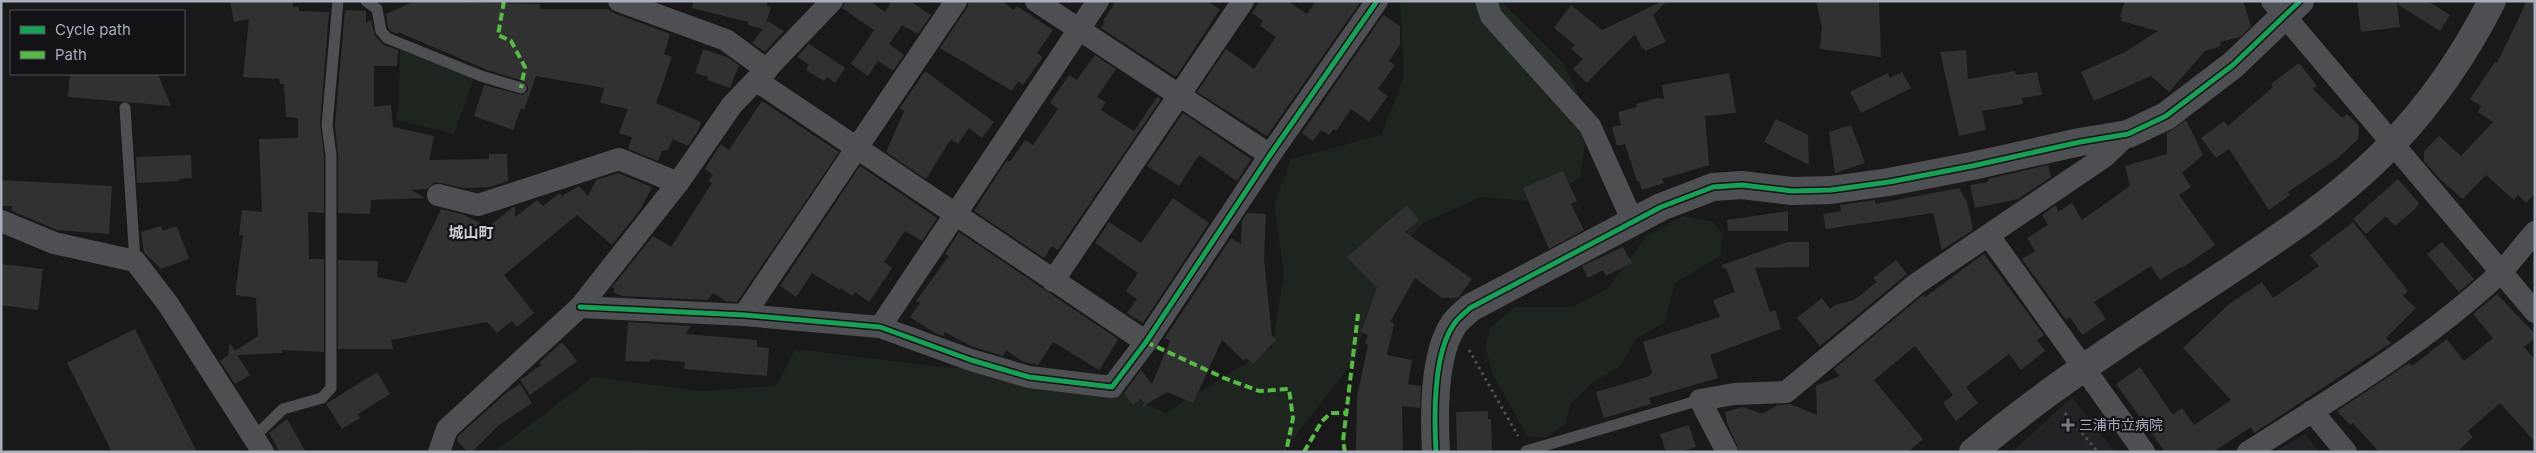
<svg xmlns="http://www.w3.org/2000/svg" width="2536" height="453" font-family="Inter,'Noto Sans JP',sans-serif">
  <rect width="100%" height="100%" fill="#19191a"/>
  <g fill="#232326">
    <polygon points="2072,397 2115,452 2012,452"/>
    <polygon points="2305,434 2319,452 2274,452"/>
  </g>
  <g fill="#1d251e">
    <polygon points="1400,1 1501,1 1564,64 1589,118 1580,178 1541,202 1480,197 1422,224 1385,265 1365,319 1356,358 1283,452 648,452 639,450 635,452 494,452 593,377 701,391 776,386 795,349 942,367 1083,372 1165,413 1272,347 1284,273 1274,205 1291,159 1381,135 1404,77"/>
    <polygon points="400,49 474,79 454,134 396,120 399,104"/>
    <polygon points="1683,216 1714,222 1723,235 1720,256 1675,283 1665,322 1636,339 1620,367 1593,382 1571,403 1565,425 1544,438 1527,436 1492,372 1485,345 1491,327 1515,307 1571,307 1607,289 1648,234"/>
  </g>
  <g fill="#313132">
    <polygon points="230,1 292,1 293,7 299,7 299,11 329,12 320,124 324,156 324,213 308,212 309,259 324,259 324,352 282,350 282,353 237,355 250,375 235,384 220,361 228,355 230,343 235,351 258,336 256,298 236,295 236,287 243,235 239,235 242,210 262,212 259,139 298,138 298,118 286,117 284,84 280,84 279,79 243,77 249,19 234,22"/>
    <polygon points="415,1 540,4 540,9 608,9 614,13 670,34 664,54 672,57 656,103 701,122 699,129 688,146 673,139 668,150 662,151 658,161 628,149 632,137 619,133 628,109 600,103 604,88 536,76 524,110 521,108 513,130 474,116 484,85 522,95 528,91 528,86 523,81 485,69 398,32 398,34 392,32 388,28 386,14"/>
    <polygon points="693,1 768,1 766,6 771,7 766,24 768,21 784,31 765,52 752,43 763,29 748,25 748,22 692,8"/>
    <polygon points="845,1 870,1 885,12 892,1 910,1 931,15 918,34 902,25 889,44 904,55 893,71 878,61 868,76 851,64 874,30 842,8"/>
    <polygon points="969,1 1002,1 1014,10 1017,6 1053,30 1037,53 1043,57 1023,85 1018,81 1012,91 940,48 967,8"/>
    <polygon points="1116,1 1207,1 1220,9 1176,77 1101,28 1105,22 1103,21"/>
    <polygon points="1260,1 1288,1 1307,14 1316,1 1361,1 1267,136 1197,92 1226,49 1254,69 1276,37 1260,26 1263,21 1252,13"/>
    <polygon points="1663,1 1666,2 1653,15 1666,42 1645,51 1644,48 1642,49 1635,34 1587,83 1573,69 1583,59 1571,49 1575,45 1554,28 1571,5 1602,30"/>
    <polygon points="1816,1 1879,1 1881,57 1820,49 1822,28"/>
    <polygon points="2125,1 2243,1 2251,26 2240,37 2220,42 2221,46 2205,51 2169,92 2151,76 2094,101 2081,72 2123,53 2158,31 2121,21 2122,18 2120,17"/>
    <polygon points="2357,1 2428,1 2450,15 2440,31 2397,4 2400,27 2361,32"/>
    <polygon points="2527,1 2535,1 2535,193 2526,203 2518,195 2514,200 2486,175 2463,199 2442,181 2424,161 2424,151 2439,136 2461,156 2493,122 2478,112 2481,106 2470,99 2495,62 2497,63"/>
    <polygon points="345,10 366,11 366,23 371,20 375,36 384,45 398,50 397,66 374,66 374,107 391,105 393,127 434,136 429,160 489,159 489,154 507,154 508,181 490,187 464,188 435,182 427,189 411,190 425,198 371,200 370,214 338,213 338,155 335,125"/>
    <polygon points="1383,15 1400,26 1400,44 1389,61 1395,65 1378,89 1388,96 1369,122 1351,109 1336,131 1334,129 1329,135 1321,130 1313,141 1302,133"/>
    <polygon points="809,44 845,68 835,83 827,77 824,81 806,70 809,65 797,57"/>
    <polygon points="703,49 729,58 739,65 730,88 707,80 708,77 695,73"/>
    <polygon points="1966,50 1968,79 2015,71 2016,75 2037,72 2042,95 2022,98 2023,104 1982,111 1986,130 1959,136 1940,52"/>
    <polygon points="1095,55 1116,69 1097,97 1106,102 1101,110 1134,131 1157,97 1161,99 1058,250 1052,246 1044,258 974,211 1007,160 1010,162 1025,140 1033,145 1058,109 1050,103 1069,75 1077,80"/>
    <polygon points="2299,63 2317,86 2313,89 2342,118 2347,114 2359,126 2358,139 2338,158 2288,192 2290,195 2269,210 2229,149 2216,158 2201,138 2224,121 2228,126 2273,87 2271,84"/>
    <polygon points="925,71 994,122 982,138 969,128 958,144 951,139 926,179 886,152 904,111 900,108"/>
    <polygon points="1902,72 1911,88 1861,113 1850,92 1888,73 1890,78"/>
    <polygon points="1729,73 1736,113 1705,116 1709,165 1662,179 1664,183 1642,190 1639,181 1637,181 1625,144 1617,146 1612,127 1621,125 1618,112 1637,107 1636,104 1658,98 1664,99 1662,85"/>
    <polygon points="70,74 158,74 171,106 68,97"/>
    <polygon points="762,101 839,152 737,302 725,301 713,293 708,300 622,296 613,292 615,289 612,287 653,236 671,247 712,183 708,181 713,175 705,169 713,156 721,144 729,150"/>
    <polygon points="1183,113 1251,159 1237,181 1199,155 1179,186 1147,166"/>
    <polygon points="1776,119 1808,135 1809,165 1764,142"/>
    <polygon points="2186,120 2203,155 2182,173 2191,187 2179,195 2215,245 2182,268 2181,267 2160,280 2151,266 2094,302 2106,319 2082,335 2070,317 2066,320 2022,259 2035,251 2027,238 2048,225 2042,215 2056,205 2058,212 2072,203 2082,220 2130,186 2125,166 2167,154 2167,133"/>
    <polygon points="1851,125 1865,163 1835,173 1829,132"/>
    <polygon points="191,155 192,178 179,179 179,181 137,183 136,157"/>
    <polygon points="2048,165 2051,177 2018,199 1975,208 1970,185 1988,182 1988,179"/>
    <polygon points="860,166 937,218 922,241 905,231 884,262 892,268 869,302 855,292 852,296 841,288 840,290 812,273 796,297 780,286"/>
    <polygon points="1563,171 1577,201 1571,204 1584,230 1549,249 1523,188"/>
    <polygon points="618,173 652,187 640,210 612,245 577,215 504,275 534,313 517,327 512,321 497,333 487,322 391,340 393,349 338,349 338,260 378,261 377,277 406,283 441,209 462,214 488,227 513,207 515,207 515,217 537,200 543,206 560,193 562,196 579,186 588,196 596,180"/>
    <polygon points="2398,179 2419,203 2416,208 2395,226 2386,216 2366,234 2353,219"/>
    <polygon points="1,180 112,186 109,234 57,230 12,211 12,206 1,206"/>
    <polygon points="1959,188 1967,202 1973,230 1942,250 1933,213 1826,229 1823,214 1841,211 1840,205 1875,200 1875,204"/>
    <polygon points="1173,198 1209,223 1143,323 1127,313 1137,299 1126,291 1138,273 1095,243 1109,222 1141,243"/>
    <polygon points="1407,205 1419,220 1405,232 1472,279 1458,298 1442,298 1415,278 1390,322 1394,324 1387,355 1412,360 1408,384 1421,386 1420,408 1402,406 1403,452 1356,452 1357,397 1368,345 1365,343 1368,335 1361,332 1377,287 1347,257"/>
    <polygon points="1788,211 1788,231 1728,231 1727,220"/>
    <polygon points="1247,213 1266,214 1264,259 1272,336 1276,340 1253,364 1246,358 1244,361 1222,340 1193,403 1167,392 1142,407 1144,403 1141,399 1133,405 1124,393 1141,370 1152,384 1170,341 1165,338 1231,238 1241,244 1242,221"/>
    <polygon points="2353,222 2408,291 2403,296 2416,308 2386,338 2391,343 2254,433 2251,427 2213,452 2165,452 2116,384 2140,367 2173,415 2182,408 2194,425 2231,400 2183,348 2228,305 2262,282 2273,298 2319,266 2310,255"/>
    <polygon points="161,226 163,231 177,226 189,259 161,269 144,252 141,232"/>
    <polygon points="959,232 1115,337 1118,340 1099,370 1053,342 1038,365 1032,364 1022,361 1006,350 1003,356 971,346 945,332 943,336 933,332 910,317 920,303 916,301 949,256 945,254"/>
    <polygon points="1787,242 1809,242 1809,267 1755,268 1770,312 1775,310 1781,329 1710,355 1718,378 1649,398 1651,404 1604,418 1596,392 1650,376 1652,372 1643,342 1720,317 1713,300 1735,292 1726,268 1723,268 1722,265"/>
    <polygon points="2442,242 2474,279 2459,292 2427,254"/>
    <polygon points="1623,247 1632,263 1606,276 1603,270 1588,278 1582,266"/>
    <polygon points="1984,254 2044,335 2037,340 2045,351 2021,370 2009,354 1966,387 1978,403 1956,421 1943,403 1953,395 1915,346 1874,380 1923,439 1908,452 1740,452 1727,423 1725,412 1743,407 1762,414 1778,405 1790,404 1817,415 1816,386 1840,376 1834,369 1923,295 1925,297"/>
    <polygon points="1896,260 1907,274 1820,346 1797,318 1822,298 1830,309 1835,305 1854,300 1877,282 1873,278"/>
    <polygon points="1,264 43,269 38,310 1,305"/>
    <polygon points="2497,294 2535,334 2535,338 2524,347 2535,360 2535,442 2500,403 2468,431 2473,437 2457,452 2379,452 2353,423 2350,425 2337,411 2409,363 2412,366 2447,339 2464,361 2493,338 2473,314"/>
    <polygon points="628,322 691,326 685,334 757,340 757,347 769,348 767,376 684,369 685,362 650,359 650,362 625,361"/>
    <polygon points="135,329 197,452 112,452 67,363"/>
    <polygon points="562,342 577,361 530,395 520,380 541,365 539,363"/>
    <polygon points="377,372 390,394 358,414 360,418 342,429 326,404"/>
    <polygon points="520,384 532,403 499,425 472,452 468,452 457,441 458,436 506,393"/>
    <polygon points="1488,411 1488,419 1491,419 1492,452 1457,452 1456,412"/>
    <polygon points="287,419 306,452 280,452 269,433"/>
    <polygon points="1689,425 1696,447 1680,452 1666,452 1660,434"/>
  </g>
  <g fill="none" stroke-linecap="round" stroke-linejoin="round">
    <g stroke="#4f5054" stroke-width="3" stroke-dasharray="2.5 4" stroke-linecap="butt">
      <polyline points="1469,350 1518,436"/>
      <polyline points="2065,413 2098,452"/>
    </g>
    <g stroke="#4d4f53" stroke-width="11">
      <polyline points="366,1 377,9 381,31 387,38 481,76 521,88"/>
      <polyline points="125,108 135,261"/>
      <polyline points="253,438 283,409 322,398 331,388 331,155 327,125 338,1"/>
      <polyline points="1526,451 1700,400"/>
    </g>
    <g stroke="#4d4f53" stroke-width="22">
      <polyline points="619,1 726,40 767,70"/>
      <polyline points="1036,1 1270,155"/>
      <polyline points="1486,1 1491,16 1590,126 1633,222"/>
      <polyline points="2272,1 2535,312"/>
      <polyline points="757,81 1146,342"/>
      <polyline points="438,195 478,205 619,159 678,183"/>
      <polyline points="1,221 54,243 135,261 168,304 263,452"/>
      <polyline points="1989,236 2144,452"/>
      <polyline points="1053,281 1243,1"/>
      <polyline points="580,307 744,315 880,327 971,360 1029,377 1112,387 1146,342 1270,155 1377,1"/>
      <polyline points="744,315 956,1"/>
      <polyline points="880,327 1098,1"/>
      <polyline points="2312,411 2346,452"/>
      <polyline points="439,452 447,429 580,307 678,183 732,105 832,1"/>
      <polyline points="1727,452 1700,400 1734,394 1786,392 1916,284 2104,157 2128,134"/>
      <path d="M2248,452C2335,397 2425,343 2500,273C2513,260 2523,245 2535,232"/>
    </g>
    <g stroke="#4d4f53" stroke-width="28">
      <path d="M1436,452C1434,416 1433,354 1454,324C1458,318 1465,313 1470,308L1661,207L1713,187L1742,185L1792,191L1831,190L1889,182L1972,166L2080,142L2128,134L2166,116L2233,65L2300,1"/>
      <path d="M1973,452C2052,385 2140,330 2226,273C2285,234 2345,194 2393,143C2434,100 2465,54 2492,1"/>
    </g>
    <g stroke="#58b947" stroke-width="4" stroke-dasharray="8 4" stroke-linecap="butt">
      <polyline points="504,1 498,35 511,41 525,67 521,88"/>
      <polyline points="1146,342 1224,378 1259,391 1289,389 1293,418 1286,452"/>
      <polyline points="1304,452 1322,421 1331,413 1347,413"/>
      <polyline points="1345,452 1343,441 1358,314"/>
    </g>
    <g stroke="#131316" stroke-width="8">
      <g id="cycleway">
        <polyline points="580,307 744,315 880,327 971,360 1029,377 1112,387 1146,342 1270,155 1377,1"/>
        <path d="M1436,452C1434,416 1433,354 1454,324C1458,318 1465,313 1470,308L1661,207L1713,187L1742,185L1792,191L1831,190L1889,182L1972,166L2080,142L2128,134L2166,116L2233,65L2300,1"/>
      </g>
    </g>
    <use href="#cycleway" stroke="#1a9f57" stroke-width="5"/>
  </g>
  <path fill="#777a83" stroke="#131316" stroke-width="2" d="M2065.5 417.5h5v5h5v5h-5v5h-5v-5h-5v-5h5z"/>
  <g text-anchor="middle" stroke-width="4.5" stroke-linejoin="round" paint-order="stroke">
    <g font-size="14" fill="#a9afbc" stroke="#131316" text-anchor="start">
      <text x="2079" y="430">三浦市立病院</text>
    </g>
    <g font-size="15" font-weight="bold" fill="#cbced7" stroke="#131316">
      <text x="471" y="238">城山町</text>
    </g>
  </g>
  <rect width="2536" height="453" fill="none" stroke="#a9afbc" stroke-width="5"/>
  <rect x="10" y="10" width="175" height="65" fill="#131316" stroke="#4f5158"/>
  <rect x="20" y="26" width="25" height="8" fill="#1a9f57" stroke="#4f5158"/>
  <text x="55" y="35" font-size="15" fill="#a9afbc">Cycle path</text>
  <rect x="20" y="51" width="25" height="8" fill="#58b947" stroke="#4f5158"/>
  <text x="55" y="60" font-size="15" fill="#a9afbc">Path</text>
</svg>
